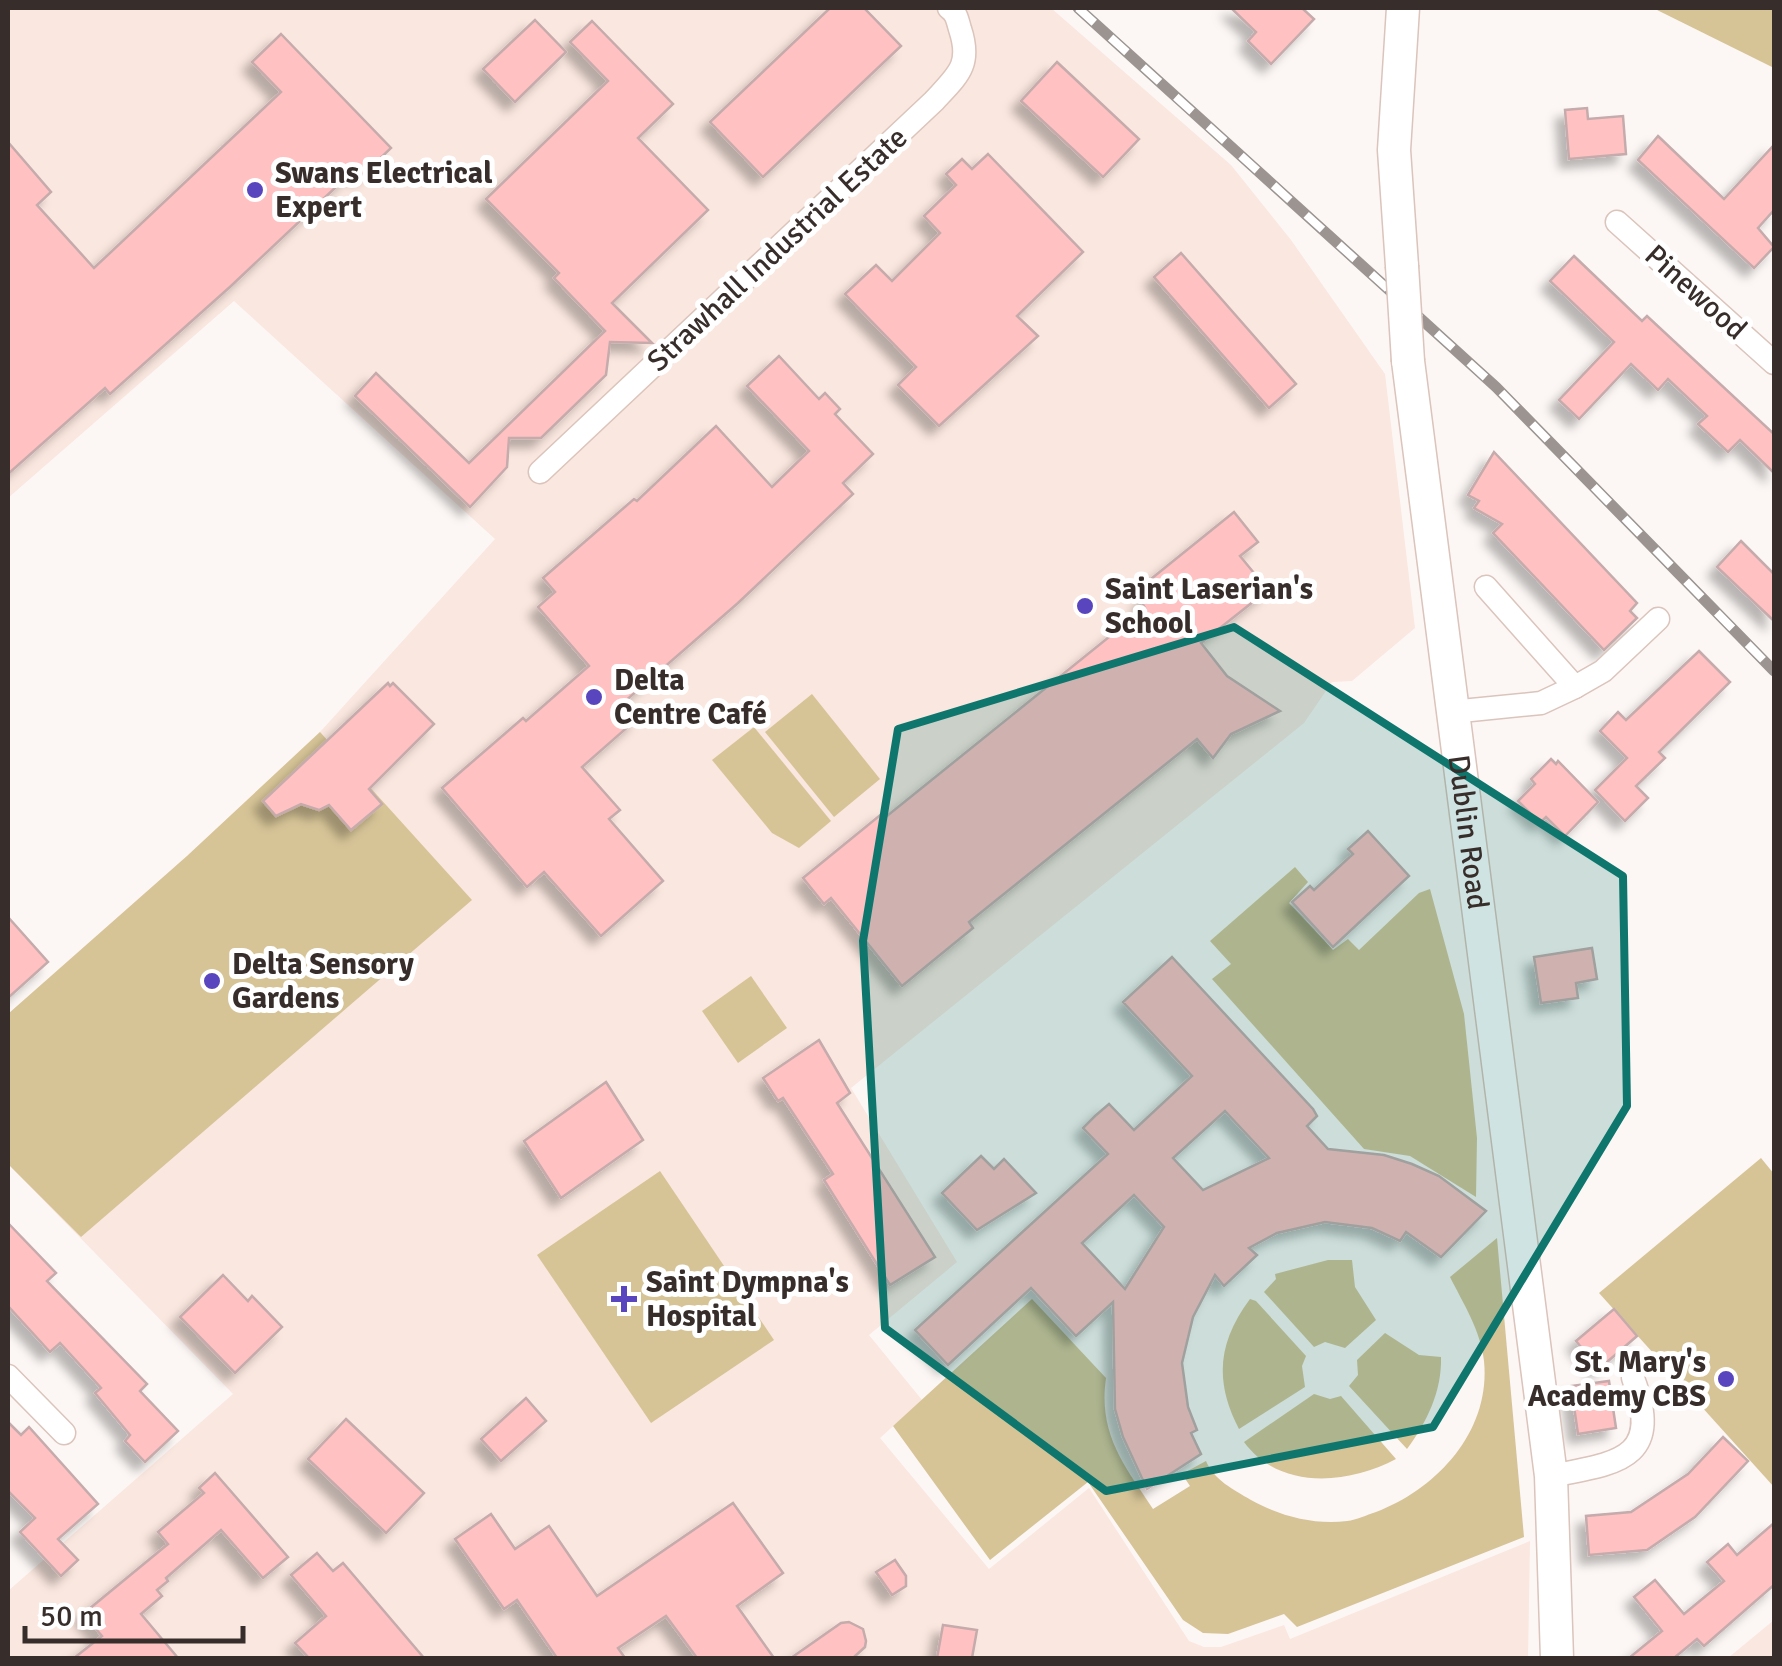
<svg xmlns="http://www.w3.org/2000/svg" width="1782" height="1666" font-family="Signika,sans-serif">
  <defs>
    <filter id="shadow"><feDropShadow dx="-9" dy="9" stdDeviation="5" flood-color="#0004"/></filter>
  </defs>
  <rect width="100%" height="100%" fill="#fcf7f5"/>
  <g fill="#fae7df">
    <polygon points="8,8 1051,8 1231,165 1291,240 1385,374 1415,628 1352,681 1332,682 1304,723 851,1088 957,1262 869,1335 922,1400 880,1438 989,1569 1089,1488 1189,1641 1204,1647 1221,1647 1284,1625 1290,1639 1530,1541 1528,1658 8,1658 8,1591 233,1394 8,1164 8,1014 187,856 320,732 495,539 234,301 8,498"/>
    <polygon points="1774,1620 1774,1658 1728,1658"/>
  </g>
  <g fill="#d6c497">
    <polygon points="1653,8 1774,8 1774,68"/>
    <polygon points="812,694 880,779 834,817 765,732"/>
    <polygon points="754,727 831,821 799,848 772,833 712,760"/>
    <polygon points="320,732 472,900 81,1237 8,1164 8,1014 187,856"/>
    <polygon points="1295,867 1308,882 1289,903 1333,950 1348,939 1359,950 1419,893 1430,889 1464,1014 1477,1138 1476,1197 1410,1156 1364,1149 1212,979 1231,964 1210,941"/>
    <polygon points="751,976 787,1028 738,1063 702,1011"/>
    <polygon points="1761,1158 1774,1174 1774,1487 1599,1293"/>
    <polygon points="660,1171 774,1340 651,1423 537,1255"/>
    <path d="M1497,1238L1524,1537L1297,1627L1284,1614L1228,1634L1203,1633L1183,1620L1088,1482L990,1560L893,1426L1032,1299L1106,1378C1098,1434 1124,1465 1153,1509L1190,1486L1182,1474L1206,1461C1214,1480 1234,1490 1251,1500C1280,1516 1314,1525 1347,1521C1357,1520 1366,1515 1376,1512C1437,1489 1491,1431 1484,1361C1481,1331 1463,1303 1450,1277Z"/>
    <polygon points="1328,1260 1352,1260 1355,1287 1376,1320 1345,1348 1325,1342 1314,1347 1264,1292 1276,1279 1275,1274"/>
    <path d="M1250,1299L1256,1301L1306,1356L1302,1366L1305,1387L1239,1429C1214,1381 1218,1342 1250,1299Z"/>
    <path d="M1385,1333L1419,1355L1441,1357C1442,1391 1427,1422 1407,1449L1349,1386L1358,1375L1357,1360Z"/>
    <path d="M1314,1394L1330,1399L1341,1396L1396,1459C1349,1484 1280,1491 1244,1442Z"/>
  </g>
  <g fill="#ffc1c1" stroke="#c5abab" stroke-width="2.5" fill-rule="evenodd" filter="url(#shadow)">
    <polygon points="830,8 864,8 901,46 763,177 710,122"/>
    <polygon points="1231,8 1302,8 1314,19 1271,64 1248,41 1256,32"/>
    <polygon points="535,20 566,52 515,102 483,69"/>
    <polygon points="592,21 673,104 638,138 708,210 612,303 652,343 610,342 606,375 541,438 509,438 507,467 470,507 355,396 376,373 469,463 605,331 554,278 559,273 486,199 608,81 570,42"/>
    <polygon points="281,34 391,148 362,176 355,169 231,286 110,394 105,388 8,474 8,142 51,192 37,205 94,268 281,92 252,62"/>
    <polygon points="1057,62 1139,139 1103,177 1021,101"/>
    <polygon points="1587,108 1588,119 1623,116 1626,154 1569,159 1565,110"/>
    <polygon points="1658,136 1724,199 1774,145 1774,210 1758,228 1774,247 1754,268 1638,160"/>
    <polygon points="988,154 1083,252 1017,316 1038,336 939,426 898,385 916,367 845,294 876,265 892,281 940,233 924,216 956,185 946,174 962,159 972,169"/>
    <polygon points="1181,253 1296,384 1269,408 1154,277"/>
    <polygon points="1574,256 1642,321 1647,316 1774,434 1774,473 1740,440 1728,452 1698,424 1707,416 1668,379 1658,390 1631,364 1579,419 1559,400 1614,342 1550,281"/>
    <polygon points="779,356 819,399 825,393 840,409 835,414 873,454 843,483 853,494 738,603 624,702 638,718 582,767 620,810 609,819 663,881 601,936 544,872 527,887 442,788 523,718 526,721 589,666 538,607 555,592 543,578 634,499 637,501 716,426 772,487 809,451 747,386"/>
    <polygon points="1494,452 1637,603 1630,611 1637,618 1604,650 1493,533 1502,524 1474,508 1479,501 1468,495"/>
    <polygon points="1234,512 1258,542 1240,556 1268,590 1201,643 1227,676 1280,711 1231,734 1213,758 1197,739 969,922 973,928 902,986 831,898 824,904 803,878 884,812 887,816 1145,608 1141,601 1153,592 1146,583"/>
    <polygon points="1741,541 1774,574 1774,621 1717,567"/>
    <polygon points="1699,651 1730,682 1659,752 1665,758 1636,786 1648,798 1625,821 1595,790 1627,758 1600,731 1618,712 1626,720"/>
    <polygon points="388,683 390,686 393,683 434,724 369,789 382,804 351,830 329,805 319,810 301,804 276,816 263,801"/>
    <polygon points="1551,759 1556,764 1558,761 1598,802 1565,836 1546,817 1540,823 1518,801 1535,784 1531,779"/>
    <polygon points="1368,831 1409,876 1333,947 1292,902 1310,886 1314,890 1353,854 1348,849"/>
    <polygon points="8,917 48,962 8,998"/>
    <polygon points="1592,948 1597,979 1576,983 1578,998 1541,1003 1534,957"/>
    <path d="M1172,957L1313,1109L1317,1116L1307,1126L1328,1149L1384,1155L1412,1164L1439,1176L1486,1211L1441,1257L1406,1232L1400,1241L1372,1228L1325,1222L1277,1233L1249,1248L1257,1255L1224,1286L1215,1275L1193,1317L1182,1363L1188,1407L1197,1430L1191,1433L1201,1454L1147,1489L1123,1437L1115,1409L1113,1302L1076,1336L1031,1288L948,1365L915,1330L1108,1154L1083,1128L1095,1116L1109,1104L1134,1130L1192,1076L1123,1002ZM1225,1111L1269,1158L1203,1190L1173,1158ZM1134,1195L1164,1227L1125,1289L1082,1243Z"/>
    <polygon points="819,1040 850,1093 837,1103 935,1257 890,1285 824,1180 833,1174 783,1098 778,1101 763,1078"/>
    <polygon points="606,1082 643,1140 561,1198 524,1141"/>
    <polygon points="981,1156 994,1169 1004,1159 1036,1193 977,1230 942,1193"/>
    <polygon points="8,1223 56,1273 47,1281 147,1384 140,1391 178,1431 145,1462 125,1441 130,1435 95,1393 101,1388 60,1343 50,1352 8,1306"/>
    <polygon points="223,1275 248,1301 252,1296 282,1327 235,1373 180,1317"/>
    <polygon points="1614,1309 1637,1336 1599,1369 1576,1341"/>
    <polygon points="1609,1381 1616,1428 1578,1434 1571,1386"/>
    <polygon points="526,1398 546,1421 501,1461 481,1439"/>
    <polygon points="346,1419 424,1493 386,1533 308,1459"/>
    <polygon points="8,1422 21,1435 29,1427 98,1504 58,1539 78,1560 61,1576 20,1532 35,1518 8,1491"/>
    <polygon points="1723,1437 1748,1461 1695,1517 1647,1550 1589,1555 1586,1516 1631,1512 1688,1474"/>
    <polygon points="215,1473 288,1557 263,1578 221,1530 166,1578 168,1581 157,1590 162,1596 141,1614 178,1658 74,1658 102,1636 83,1614 168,1544 158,1532 204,1493 199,1488"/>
    <polygon points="733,1503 783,1573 737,1606 774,1658 697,1658 666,1616 618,1648 625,1658 557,1658 517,1600 504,1609 455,1539 491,1514 515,1549 549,1526 597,1596"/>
    <polygon points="1774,1523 1774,1585 1704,1646 1697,1639 1674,1658 1629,1658 1662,1631 1634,1597 1655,1580 1684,1614 1724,1581 1707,1562 1728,1544 1737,1555"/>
    <polygon points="317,1553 333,1571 343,1563 424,1658 309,1658 295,1643 326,1616 291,1575"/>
    <polygon points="895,1560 906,1576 906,1586 892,1595 876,1572"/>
    <polygon points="849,1622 863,1629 866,1641 865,1647 853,1658 791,1658 841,1623"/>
    <polygon points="943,1625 977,1630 972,1658 937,1658"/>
  </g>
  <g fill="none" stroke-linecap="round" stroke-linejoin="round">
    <g stroke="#dbc4bb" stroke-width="25">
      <g id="minor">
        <polyline points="1617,222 1774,363"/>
        <path d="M540,472L934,101C958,75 972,65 960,29C957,19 957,14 949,8"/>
        <polyline points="1575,687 1603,671 1658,619"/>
        <polyline points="1451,712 1541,703 1575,687 1486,587"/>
        <polyline points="8,1376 64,1433"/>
        <path d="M1551,1476C1616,1463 1664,1461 1633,1378"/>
      </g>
    </g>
    <g stroke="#dbc4bb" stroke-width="35">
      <g id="secondary">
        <polyline points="1402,266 1394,150 1403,8"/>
        <path id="s1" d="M1408,361L1551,1476L1557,1658"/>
      </g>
    </g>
    <use href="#minor" stroke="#fff" stroke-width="22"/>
    <use href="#secondary" stroke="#fff" stroke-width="32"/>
    <g stroke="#9b9491" stroke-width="11">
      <polyline id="rail" points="1078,8 1496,387 1774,671"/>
    </g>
    <use href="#rail" stroke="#fff" stroke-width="8" stroke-dasharray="22" stroke-linecap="butt"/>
    <g stroke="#dbc4bb" stroke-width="35" stroke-linecap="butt">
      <polyline id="secondary-bridge" points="1402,266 1408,361"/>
    </g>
    <use href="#secondary-bridge" stroke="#fff" stroke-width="32"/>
  </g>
  <path fill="#0f766e" fill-opacity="0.2" stroke="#0f766e" stroke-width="8" stroke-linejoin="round" d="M1234,627L1623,876L1627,1106L1433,1427L1106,1491L885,1328L863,941L898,729Z"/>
  <g fill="#5945bd" stroke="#fff" stroke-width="4">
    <circle cx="255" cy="190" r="10"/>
    <circle cx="1085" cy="606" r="10"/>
    <circle cx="594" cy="697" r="10"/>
    <circle cx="212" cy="981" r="10"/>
    <path d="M619 1284h10v10h10v10h-10v10h-10v-10h-10v-10h10z"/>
    <circle cx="1726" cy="1379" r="10"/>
  </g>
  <g text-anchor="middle" stroke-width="10" stroke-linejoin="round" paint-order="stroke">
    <g font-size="30" font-weight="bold" fill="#372e2b" stroke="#fff" text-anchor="start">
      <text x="275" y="183">Swans Electrical<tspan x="275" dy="34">Expert</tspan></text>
      <text x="1105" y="599">Saint Laserian's<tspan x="1105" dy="34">School</tspan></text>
      <text x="614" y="690">Delta<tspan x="614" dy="34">Centre Café</tspan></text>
      <text x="232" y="974">Delta Sensory<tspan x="232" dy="34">Gardens</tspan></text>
      <text x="646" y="1292">Saint Dympna's<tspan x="646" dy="34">Hospital</tspan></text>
      <text x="1706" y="1372" text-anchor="end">St. Mary's<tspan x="1706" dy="34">Academy CBS</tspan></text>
    </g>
    <g font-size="30" fill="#372e2b" stroke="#fff">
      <text transform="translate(777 249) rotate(-43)" y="10">Strawhall Industrial Estate</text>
      <text transform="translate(1696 292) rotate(42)" y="10">Pinewood</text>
      <text dy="10" stroke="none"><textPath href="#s1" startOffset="475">Dublin Road</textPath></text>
    </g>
  </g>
  <rect width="1782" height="1666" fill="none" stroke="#372e2b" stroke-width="20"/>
  <path d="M25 1626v15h218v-15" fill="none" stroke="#372e2b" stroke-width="5"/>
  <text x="40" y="1626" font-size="30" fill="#372e2b" stroke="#ffffff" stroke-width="8" paint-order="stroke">50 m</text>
</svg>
